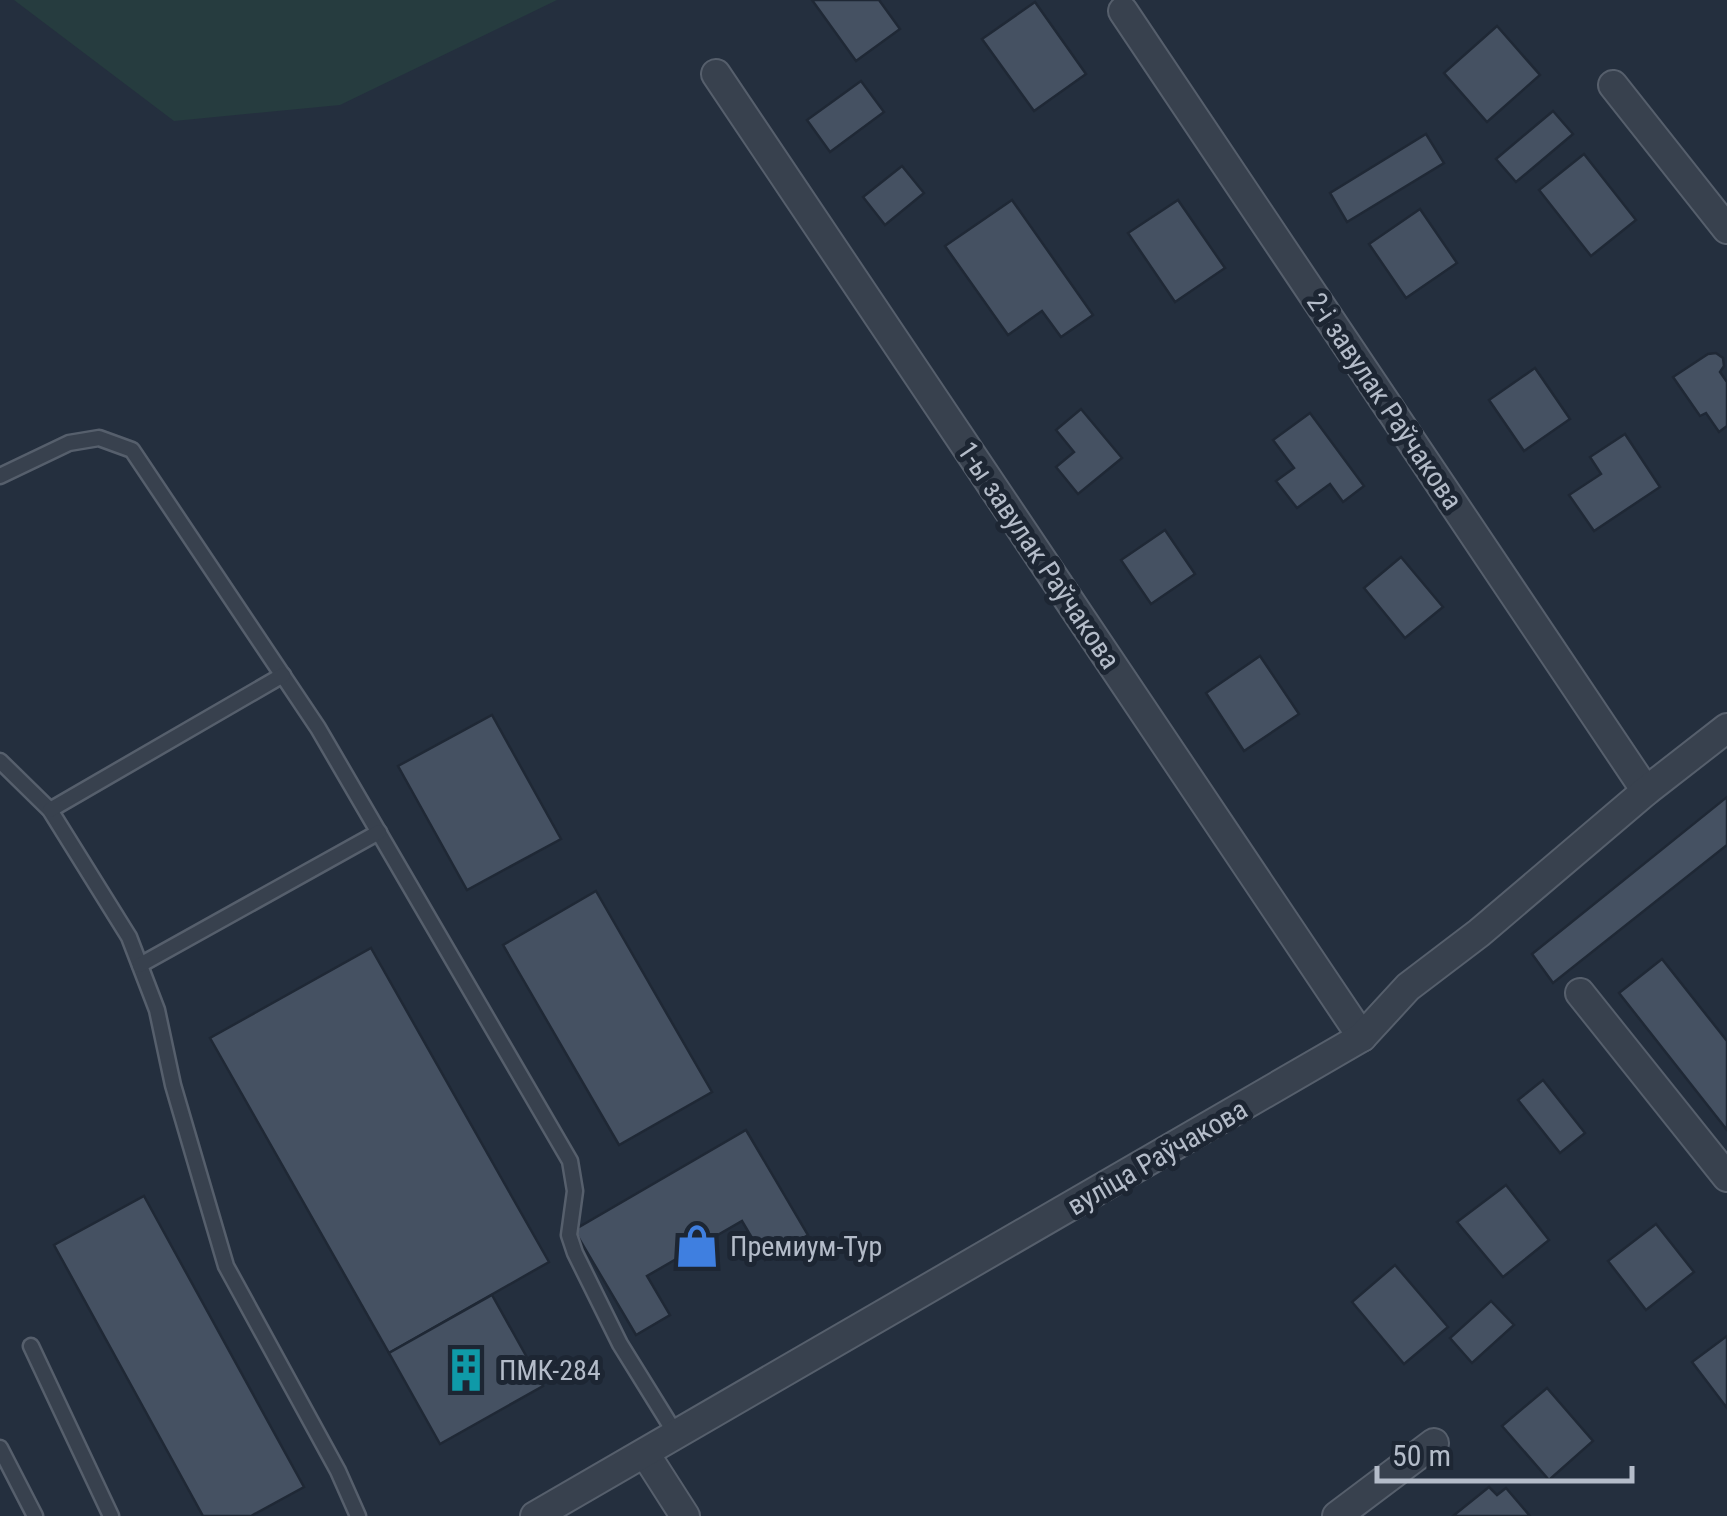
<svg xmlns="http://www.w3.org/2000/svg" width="1727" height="1516" font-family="'Roboto Condensed',sans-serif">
  <rect width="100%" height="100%" fill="#242f3e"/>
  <polygon fill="#263c3f" points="14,0 557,0 340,105 174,121"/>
  <g fill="#455162" stroke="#1f2835" stroke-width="2.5">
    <polygon points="812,0 879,0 900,29 856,61"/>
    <polygon points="1035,2 1086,74 1034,111 982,39"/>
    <polygon points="1497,26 1540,75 1487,122 1444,73"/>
    <polygon points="861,81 884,112 830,152 807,120"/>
    <polygon points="1553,111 1573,134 1516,182 1496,159"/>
    <polygon points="1426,134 1444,163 1347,222 1330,193"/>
    <polygon points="1584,154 1636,220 1591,256 1539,190"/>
    <polygon points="902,166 924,193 885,225 863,197"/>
    <polygon points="1012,200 1093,315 1061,337 1042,311 1008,335 945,246"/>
    <polygon points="1178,200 1225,268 1175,302 1128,233"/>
    <polygon points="1420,209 1457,263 1406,298 1369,244"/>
    <polygon points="1716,353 1723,358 1724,366 1720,372 1727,382 1727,426 1719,432 1706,413 1700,416 1673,377 1708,354"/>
    <polygon points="1535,368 1570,419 1524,451 1489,400"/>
    <polygon points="1081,409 1122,458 1078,494 1056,467 1074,452 1056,430"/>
    <polygon points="1310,413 1364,486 1343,502 1330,484 1297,508 1276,481 1294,468 1273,440"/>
    <polygon points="1625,434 1660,487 1594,531 1569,495 1601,474 1590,457"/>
    <polygon points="1165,530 1195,574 1151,604 1121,560"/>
    <polygon points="1401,557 1443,607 1405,638 1364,588"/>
    <polygon points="1260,656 1299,714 1244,751 1206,693"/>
    <polygon points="492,715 561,839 467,890 398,766"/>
    <polygon points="1727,797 1727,845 1553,983 1532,954"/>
    <polygon points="596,891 712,1092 619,1145 503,945"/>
    <polygon points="371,948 549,1262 389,1353 210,1038"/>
    <polygon points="1662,959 1727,1041 1727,1130 1619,993"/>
    <polygon points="1543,1080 1585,1133 1560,1153 1518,1100"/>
    <polygon points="746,1130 808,1235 765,1260 742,1221 647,1276 670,1315 636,1335 574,1230"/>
    <polygon points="1506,1185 1549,1240 1503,1277 1457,1222"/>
    <polygon points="144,1196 304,1487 251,1516 203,1516 54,1245"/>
    <polygon points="1656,1224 1694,1272 1646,1310 1608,1261"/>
    <polygon points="1395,1265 1448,1327 1404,1364 1352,1302"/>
    <polygon points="492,1295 543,1386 440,1444 389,1353"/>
    <polygon points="1491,1301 1514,1325 1472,1363 1450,1338"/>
    <polygon points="1727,1336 1727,1408 1692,1362"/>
    <polygon points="1547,1388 1593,1441 1549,1480 1502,1426"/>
    <polygon points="1489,1487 1497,1495 1506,1488 1530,1516 1453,1516"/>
  </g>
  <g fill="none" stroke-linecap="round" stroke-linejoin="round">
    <g stroke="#565f6c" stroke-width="19">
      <g id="lane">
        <polyline points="0,476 69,443 99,438 132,450 318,728 570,1161 575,1191 569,1235 575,1253 620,1344 677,1436"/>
        <polyline points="0,761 50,810 129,937 157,1010 173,1085 226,1266 338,1471 358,1516"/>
        <polyline points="50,810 283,675"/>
        <polyline points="140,965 379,832"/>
        <polyline points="31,1346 111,1516"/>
        <polyline points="0,1448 35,1516"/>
      </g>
    </g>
    <g stroke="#565f6c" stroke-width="32">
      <g id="street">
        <polyline points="1123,11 1646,791"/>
        <polyline points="716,74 1362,1037"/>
        <polyline points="1613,85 1727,229"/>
        <polyline points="1580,993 1727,1177"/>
        <polyline points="646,1455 685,1516"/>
        <polyline points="535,1516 1362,1037 1408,987 1479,933 1646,791 1727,728"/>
        <polyline points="1337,1516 1434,1443"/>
      </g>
    </g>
    <use href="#lane" stroke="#38414e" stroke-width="14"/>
    <use href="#street" stroke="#38414e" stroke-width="28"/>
  </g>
  <defs>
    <g id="shop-bare" transform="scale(3.45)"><path d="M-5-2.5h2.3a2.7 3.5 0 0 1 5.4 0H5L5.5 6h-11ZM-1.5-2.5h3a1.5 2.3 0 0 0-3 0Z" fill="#3f7fe0" stroke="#1d2633" stroke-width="2.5" paint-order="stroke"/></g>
    <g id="building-bare" transform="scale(3.45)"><path d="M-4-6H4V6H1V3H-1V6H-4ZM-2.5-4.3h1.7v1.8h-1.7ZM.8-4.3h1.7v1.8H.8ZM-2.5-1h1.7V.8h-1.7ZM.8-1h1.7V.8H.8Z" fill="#0f9aa8" stroke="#1d2633" stroke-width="2.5" paint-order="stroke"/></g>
  </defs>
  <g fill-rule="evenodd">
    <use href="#shop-bare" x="697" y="1246"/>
    <use href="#building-bare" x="466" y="1370"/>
  </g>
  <g text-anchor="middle" stroke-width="10" stroke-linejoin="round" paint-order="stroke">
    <g font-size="28" fill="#b4bcc9" stroke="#1d2633">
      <text transform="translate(1385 401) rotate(56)" y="10">2-і завулак Раўчакова</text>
      <text transform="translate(1039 555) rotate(56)" y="10">1-ы завулак Раўчакова</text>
      <text transform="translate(1157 1157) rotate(-30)" y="10">вуліца Раўчакова</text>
    </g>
    <g font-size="28" fill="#b4bcc9" stroke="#1d2633" text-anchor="start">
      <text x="730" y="1256">Премиум-Тур</text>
      <text x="499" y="1380">ПМК-284</text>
    </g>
  </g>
  <path d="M1377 1466v15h255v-15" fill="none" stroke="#b4bcc9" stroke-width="5"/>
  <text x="1392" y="1466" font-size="30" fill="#b4bcc9" stroke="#1d2633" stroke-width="8" paint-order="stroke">50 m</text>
</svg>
